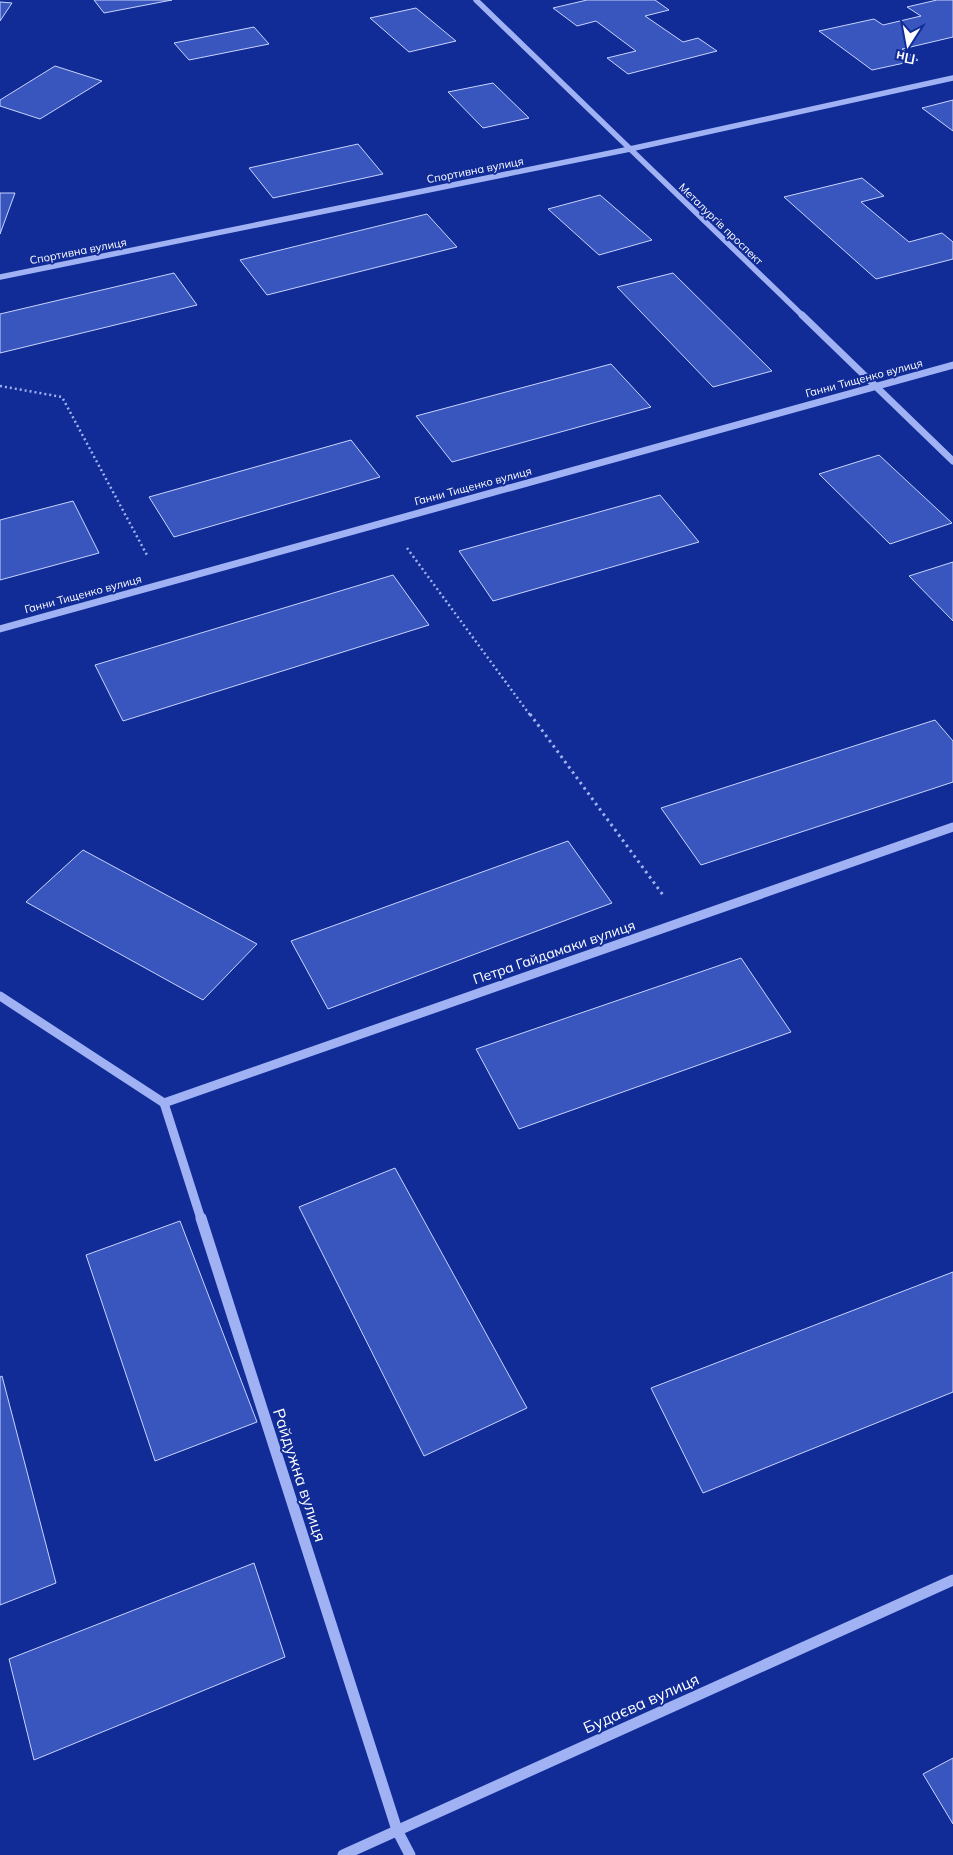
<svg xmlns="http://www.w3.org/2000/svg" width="953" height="1855" font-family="Mulish,sans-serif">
  <rect width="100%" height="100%" fill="#112c96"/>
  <g fill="#3955be" stroke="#c8d4fe">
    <polygon points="94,0 172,0 104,13"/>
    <polygon points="587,0 655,0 669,10 645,16 683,42 698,38 717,51 628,74 607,58 636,51 596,21 577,26 553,8"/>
    <polygon points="937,0 953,0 953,37 902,49 918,60 872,70 819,31 874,19 883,25 921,16 907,7"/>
    <polygon points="0,2 12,3 0,21"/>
    <polygon points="416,8 456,41 409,52 370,18"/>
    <polygon points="254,27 269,44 189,60 174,43"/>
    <polygon points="55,66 102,81 40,119 0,106 0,100"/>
    <polygon points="493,83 529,118 483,128 448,92"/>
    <polygon points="953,100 953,131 922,108"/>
    <polygon points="358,144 383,174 273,198 249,168"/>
    <polygon points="862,178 884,196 861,202 909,242 942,233 953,242 953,259 876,279 784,197"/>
    <polygon points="0,193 15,193 0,234"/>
    <polygon points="600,195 652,240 599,255 548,209"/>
    <polygon points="427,214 457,247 267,295 240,260"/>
    <polygon points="174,273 197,305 0,353 0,314"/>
    <polygon points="673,273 772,371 713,387 617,287"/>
    <polygon points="611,364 651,407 452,462 416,416"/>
    <polygon points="351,440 380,477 174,537 149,497"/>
    <polygon points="879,455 952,523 890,544 819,474"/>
    <polygon points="660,495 699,542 493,601 459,551"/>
    <polygon points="73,501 99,553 0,580 0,520"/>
    <polygon points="953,562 953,621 909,576"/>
    <polygon points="393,575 429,625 123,721 95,665"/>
    <polygon points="935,720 953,741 953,782 701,865 661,808"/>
    <polygon points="568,841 612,903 328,1009 291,941"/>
    <polygon points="83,850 257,944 203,1000 26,902"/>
    <polygon points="741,958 791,1032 519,1129 476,1049"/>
    <polygon points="395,1168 527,1408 424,1456 299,1207"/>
    <polygon points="180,1221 257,1422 155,1461 86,1255"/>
    <polygon points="953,1272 953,1392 703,1493 651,1388"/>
    <polygon points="2,1376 56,1583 0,1605 0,1377"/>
    <polygon points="254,1563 285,1657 34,1760 9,1659"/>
    <polygon points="953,1758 953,1824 923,1774"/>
  </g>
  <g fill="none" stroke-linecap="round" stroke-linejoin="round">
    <g stroke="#a0b2f4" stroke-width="2.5" stroke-dasharray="2 3" stroke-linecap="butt">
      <polyline points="0,386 62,397 148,557"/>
      <polyline points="407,548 530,715"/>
    </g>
    <polyline stroke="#a0b2f4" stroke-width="3" stroke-dasharray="2.5 4" stroke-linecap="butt" points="530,714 663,895"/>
    <g stroke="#a0b2f4" stroke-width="5.5">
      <polyline points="476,0 803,316"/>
      <polyline points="0,277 630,149 953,78"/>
    </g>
    <g stroke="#a0b2f4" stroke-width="7">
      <polyline points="802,315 953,461"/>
      <polyline points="0,629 953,365"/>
    </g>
    <g stroke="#a0b2f4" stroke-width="9">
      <polyline points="0,996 164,1103"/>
      <polyline points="164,1103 953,827"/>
      <polyline points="164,1103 201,1219"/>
    </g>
    <g stroke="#a0b2f4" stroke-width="11">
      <polyline points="201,1218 397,1830 410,1855"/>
      <polyline points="343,1855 953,1580"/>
    </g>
  </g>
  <g text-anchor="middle" stroke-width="4" stroke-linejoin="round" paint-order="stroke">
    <g font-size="11" fill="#fff" stroke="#112c96">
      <text transform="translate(475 170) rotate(-11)" y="4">Спортивна вулиця</text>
      <text transform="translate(721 224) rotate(44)" y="4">Металургів проспект</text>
      <text transform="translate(78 251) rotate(-11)" y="4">Спортивна вулиця</text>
      <text transform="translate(864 378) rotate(-15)" y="4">Ганни Тищенко вулиця</text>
      <text transform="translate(473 486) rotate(-15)" y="4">Ганни Тищенко вулиця</text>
      <text transform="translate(83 594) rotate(-15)" y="4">Ганни Тищенко вулиця</text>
    </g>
    <g font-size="14" fill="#fff" stroke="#112c96">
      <text transform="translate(554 952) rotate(-19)" y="5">Петра Гайдамаки вулиця</text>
    </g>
    <g font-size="16" fill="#fff" stroke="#112c96">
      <text transform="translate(300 1475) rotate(72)" y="6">Райдужна вулиця</text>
      <text transform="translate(641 1703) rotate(-24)" y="6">Будаєва вулиця</text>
    </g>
  </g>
  <g transform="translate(908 45) rotate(191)" stroke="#112c96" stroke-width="4" paint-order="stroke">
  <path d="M0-4L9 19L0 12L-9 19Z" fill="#ffffff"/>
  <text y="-8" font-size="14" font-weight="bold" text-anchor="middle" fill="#ffffff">Пн</text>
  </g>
</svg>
